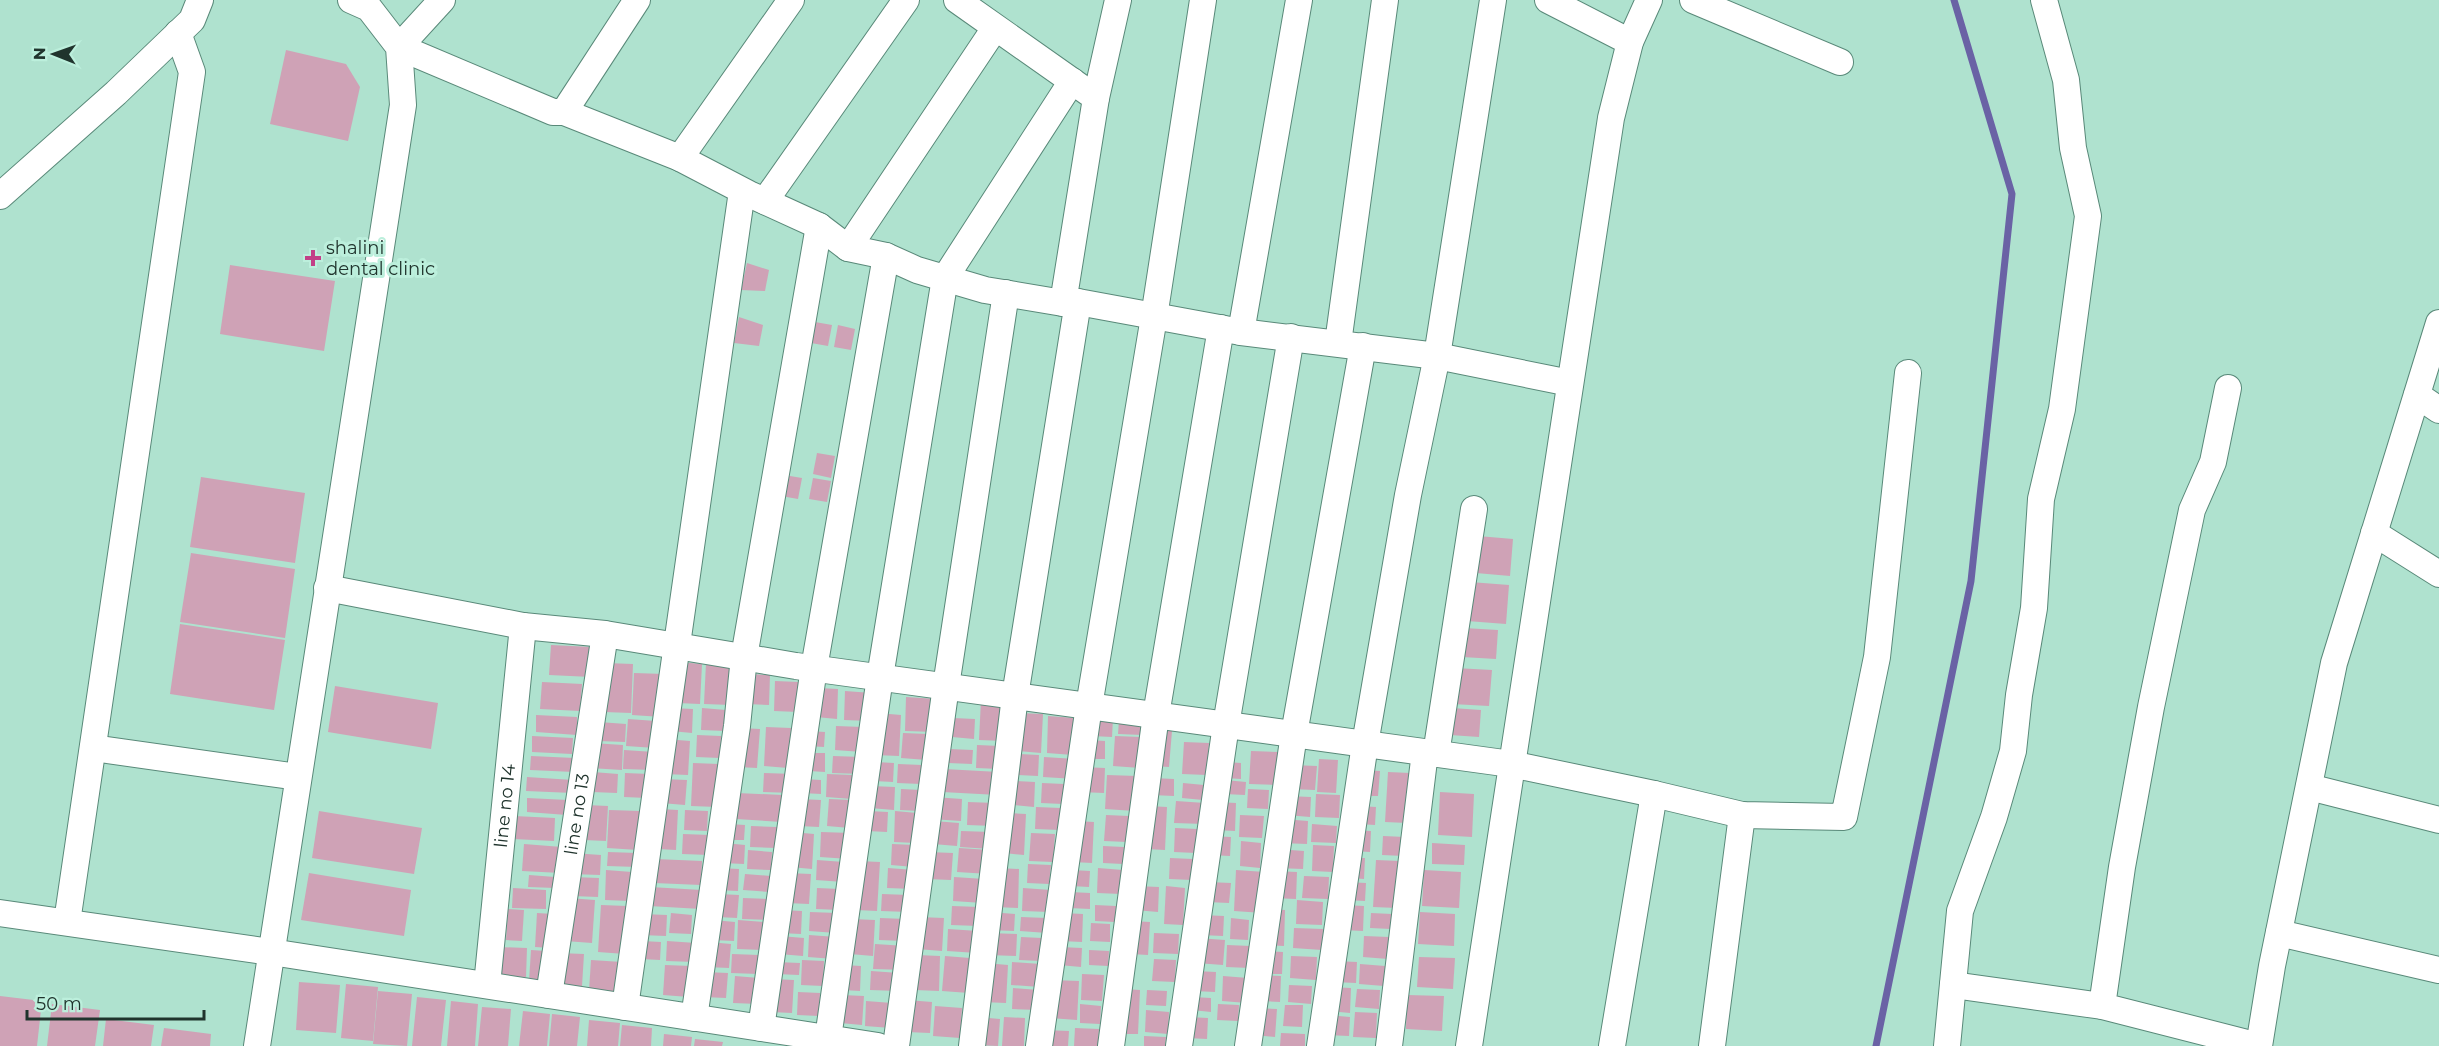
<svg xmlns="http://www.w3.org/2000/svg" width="2439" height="1046" font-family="Montserrat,sans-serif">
  <rect width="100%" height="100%" fill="#afe2cf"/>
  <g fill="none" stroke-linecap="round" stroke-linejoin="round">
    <polyline stroke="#6a62a5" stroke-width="7" points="1876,1046 1971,581 2012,194 1954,0"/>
  </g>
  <g fill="#cfa2b6">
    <polygon points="286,50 346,64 360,87 348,141 270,124"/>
    <polygon points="747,263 769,270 765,291 741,290"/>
    <polygon points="230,265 335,281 324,351 220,334"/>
    <polygon points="739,317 763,325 759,346 734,343"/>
    <polygon points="815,322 832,325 828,346 811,343"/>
    <polygon points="838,325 855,329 851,350 834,347"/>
    <polygon points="817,453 835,456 831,478 813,474"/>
    <polygon points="784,475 802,478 798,499 781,496"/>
    <polygon points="201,477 305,493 295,563 190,547"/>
    <polygon points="813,478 831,481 827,502 809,499"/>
    <polygon points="1478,536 1513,539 1510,576 1476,573"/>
    <polygon points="191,553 295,569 285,638 180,622"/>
    <polygon points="1470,582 1509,585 1506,624 1467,621"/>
    <polygon points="180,624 285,640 274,710 170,694"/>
    <polygon points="1464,628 1498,630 1496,659 1462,657"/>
    <polygon points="551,645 592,647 591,677 549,675"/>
    <polygon points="679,662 702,664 700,704 677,703"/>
    <polygon points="606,663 633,664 631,713 604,712"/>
    <polygon points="706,663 734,665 731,705 704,704"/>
    <polygon points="1455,668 1492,670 1489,706 1452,704"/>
    <polygon points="634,673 664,674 662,717 632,715"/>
    <polygon points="748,674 770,675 769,705 746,704"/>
    <polygon points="775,681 799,682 798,712 774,711"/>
    <polygon points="542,682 582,684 580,711 540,709"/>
    <polygon points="335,686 438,703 431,749 328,732"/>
    <polygon points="818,688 838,689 837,719 816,717"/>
    <polygon points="845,691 872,693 870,721 844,720"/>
    <polygon points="906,697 937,699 935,732 905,731"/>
    <polygon points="981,700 1008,701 1005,741 979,740"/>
    <polygon points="672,708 693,709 692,733 671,731"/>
    <polygon points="702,708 726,710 725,731 701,730"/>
    <polygon points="1452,708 1481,710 1479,737 1450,735"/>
    <polygon points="878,713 901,715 899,756 875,755"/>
    <polygon points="1020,713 1043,714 1041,753 1018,751"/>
    <polygon points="536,715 577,717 577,735 536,732"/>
    <polygon points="1048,716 1075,718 1073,755 1047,753"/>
    <polygon points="1094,717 1113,718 1112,737 1092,736"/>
    <polygon points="953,718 975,719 974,739 952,737"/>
    <polygon points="628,719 656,721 655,748 626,746"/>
    <polygon points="1119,720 1143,721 1142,735 1118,734"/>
    <polygon points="599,722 626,724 625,742 598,741"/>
    <polygon points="836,726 863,727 862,752 835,750"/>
    <polygon points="766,727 791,728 788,768 764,766"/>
    <polygon points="740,728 760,729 757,768 738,767"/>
    <polygon points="1156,730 1172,731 1169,767 1154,766"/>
    <polygon points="809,731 825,732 824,747 808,746"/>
    <polygon points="903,733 928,734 927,760 901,758"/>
    <polygon points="697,735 721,736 720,758 696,757"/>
    <polygon points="532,736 573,738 572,754 532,752"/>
    <polygon points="1115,736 1141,737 1140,768 1113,766"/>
    <polygon points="665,739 690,741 688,775 664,774"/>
    <polygon points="1089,740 1105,741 1105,759 1088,759"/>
    <polygon points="1184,742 1209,743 1207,775 1182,774"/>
    <polygon points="592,743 623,745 622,770 590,768"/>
    <polygon points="977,745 1000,746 999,769 976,768"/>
    <polygon points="949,749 973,750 972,764 948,763"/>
    <polygon points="624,750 654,752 653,770 623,769"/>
    <polygon points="1251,751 1278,752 1277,785 1249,784"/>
    <polygon points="810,753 825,753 825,772 809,771"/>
    <polygon points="1019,754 1039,755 1038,776 1018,775"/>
    <polygon points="531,756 575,758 574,772 530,770"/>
    <polygon points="833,756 862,757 861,774 832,773"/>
    <polygon points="1044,757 1076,759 1075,779 1043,777"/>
    <polygon points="1319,759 1338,760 1336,793 1317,792"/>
    <polygon points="875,762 894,763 893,782 874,781"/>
    <polygon points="1226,762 1241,763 1241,779 1225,778"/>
    <polygon points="693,763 719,764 717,807 691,806"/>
    <polygon points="898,764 922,765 921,784 897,783"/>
    <polygon points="1292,765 1317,766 1315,790 1291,789"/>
    <polygon points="1082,767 1105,768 1104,793 1080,792"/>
    <polygon points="944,769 999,772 998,795 942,792"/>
    <polygon points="1363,770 1380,771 1378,796 1362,796"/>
    <polygon points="593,772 618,774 617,793 592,792"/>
    <polygon points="1388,772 1410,773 1407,823 1385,822"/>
    <polygon points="625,773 649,774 647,798 624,797"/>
    <polygon points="764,773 794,774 793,793 763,792"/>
    <polygon points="827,774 853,775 852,799 826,797"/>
    <polygon points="1107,775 1137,776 1135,811 1105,809"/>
    <polygon points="527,777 573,780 573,793 526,791"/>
    <polygon points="1153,778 1174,779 1174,796 1152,795"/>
    <polygon points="663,779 687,780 685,805 661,803"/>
    <polygon points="803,779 821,780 821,794 802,793"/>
    <polygon points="1225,780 1246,782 1245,795 1224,794"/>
    <polygon points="1015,781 1035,782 1034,807 1014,805"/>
    <polygon points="1042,783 1064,784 1063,804 1041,803"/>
    <polygon points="1183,783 1204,785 1203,800 1182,798"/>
    <polygon points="871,786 895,787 894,810 870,808"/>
    <polygon points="901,789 921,790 920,811 900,810"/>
    <polygon points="1248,789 1269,790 1268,809 1247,808"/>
    <polygon points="1440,792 1474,794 1472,837 1438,835"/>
    <polygon points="737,793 783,795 782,822 736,819"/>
    <polygon points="1316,794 1340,795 1339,818 1315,817"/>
    <polygon points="1287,796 1311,797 1310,817 1286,815"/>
    <polygon points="933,797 962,799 961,821 931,819"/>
    <polygon points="527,798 568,800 567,815 527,812"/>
    <polygon points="800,799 821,800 819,827 799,826"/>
    <polygon points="829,799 852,800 850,828 827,826"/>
    <polygon points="1176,801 1205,803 1204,824 1174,823"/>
    <polygon points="968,802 995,803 994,826 967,825"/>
    <polygon points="1217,802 1236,803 1235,831 1216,830"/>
    <polygon points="586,805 608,806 606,841 584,840"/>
    <polygon points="1148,806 1167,807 1165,850 1146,849"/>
    <polygon points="1360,806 1376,807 1375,825 1359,824"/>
    <polygon points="1036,807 1061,808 1060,830 1035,829"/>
    <polygon points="660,809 678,810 676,850 658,849"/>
    <polygon points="609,810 640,811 638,850 607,848"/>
    <polygon points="685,810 708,811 707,831 684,830"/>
    <polygon points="319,811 422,828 414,874 312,858"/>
    <polygon points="868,811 888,812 887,832 867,831"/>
    <polygon points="895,811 917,813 916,843 894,842"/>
    <polygon points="1006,813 1026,814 1024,855 1004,853"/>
    <polygon points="1106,815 1129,816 1127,842 1104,841"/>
    <polygon points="1240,815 1264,816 1262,838 1239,837"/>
    <polygon points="514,816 555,818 554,841 513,839"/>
    <polygon points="1283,819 1308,821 1307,844 1281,843"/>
    <polygon points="934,821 959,823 957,846 933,844"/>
    <polygon points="1076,821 1094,822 1092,863 1073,862"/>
    <polygon points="729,824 745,825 744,840 728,840"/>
    <polygon points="1312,824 1337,826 1336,843 1311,842"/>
    <polygon points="751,826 777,827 776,848 750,847"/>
    <polygon points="1175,828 1197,829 1196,853 1174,852"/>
    <polygon points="1353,830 1371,831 1370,852 1353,851"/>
    <polygon points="961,831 991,832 990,849 960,847"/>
    <polygon points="792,832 814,834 812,869 790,867"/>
    <polygon points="821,832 851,833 849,859 820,857"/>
    <polygon points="1031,833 1055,834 1053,862 1029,861"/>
    <polygon points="683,834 710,835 710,855 682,854"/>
    <polygon points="1210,836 1231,837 1230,856 1209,855"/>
    <polygon points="1383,836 1405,837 1404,856 1382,855"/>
    <polygon points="1241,841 1261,843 1260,868 1240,866"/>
    <polygon points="724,843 745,845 744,864 723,863"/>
    <polygon points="1432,843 1465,845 1464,865 1432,864"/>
    <polygon points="524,844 562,847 561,873 522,871"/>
    <polygon points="892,844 915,845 914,867 891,865"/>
    <polygon points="1313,845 1334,846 1333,872 1312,871"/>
    <polygon points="1103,846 1124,847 1123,864 1103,863"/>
    <polygon points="959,848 990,850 989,874 957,872"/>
    <polygon points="1277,849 1304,851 1303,869 1276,868"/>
    <polygon points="748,850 772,852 771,870 747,869"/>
    <polygon points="608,852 637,853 637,867 607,866"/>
    <polygon points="928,852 953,853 951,880 927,879"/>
    <polygon points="572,853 601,855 600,875 571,874"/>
    <polygon points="1170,858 1193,859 1192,880 1169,879"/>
    <polygon points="1353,858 1365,858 1364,879 1351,878"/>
    <polygon points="655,859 702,861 701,885 654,883"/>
    <polygon points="817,860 844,862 843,882 816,880"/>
    <polygon points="1376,860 1400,861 1397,908 1373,907"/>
    <polygon points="858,861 880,862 877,911 856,910"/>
    <polygon points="1028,864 1051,865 1049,884 1027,883"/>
    <polygon points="718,868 739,869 738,891 717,890"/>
    <polygon points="888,868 914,870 913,889 887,888"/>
    <polygon points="997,868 1019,869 1018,908 995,907"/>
    <polygon points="1098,868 1123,870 1121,894 1097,893"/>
    <polygon points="606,870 632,872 630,901 605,900"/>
    <polygon points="1072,870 1090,871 1089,887 1071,886"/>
    <polygon points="1236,870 1265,872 1263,913 1234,911"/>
    <polygon points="1424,870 1461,872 1459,908 1422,906"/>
    <polygon points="1274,871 1297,872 1296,899 1273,898"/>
    <polygon points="309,873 411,890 404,936 301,920"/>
    <polygon points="788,873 811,874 809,904 786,903"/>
    <polygon points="745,874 771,876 770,892 743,890"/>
    <polygon points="529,875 555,877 555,888 528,887"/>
    <polygon points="1304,876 1329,877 1328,899 1302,898"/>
    <polygon points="573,877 599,878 598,897 572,896"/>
    <polygon points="954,877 984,879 983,903 953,901"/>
    <polygon points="1208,882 1231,883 1229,903 1207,902"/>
    <polygon points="1346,882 1366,883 1365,901 1346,900"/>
    <polygon points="1136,886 1159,887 1158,912 1135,910"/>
    <polygon points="1166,886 1185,888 1183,925 1164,924"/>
    <polygon points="650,887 702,890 701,909 649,906"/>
    <polygon points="513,888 546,890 546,909 512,908"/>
    <polygon points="817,888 840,889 839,910 816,909"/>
    <polygon points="1023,888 1051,890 1050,912 1022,911"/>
    <polygon points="1070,892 1090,893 1090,909 1069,908"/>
    <polygon points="719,894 739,895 737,918 718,917"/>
    <polygon points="882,894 909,895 908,912 881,911"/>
    <polygon points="568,898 595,900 592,943 565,941"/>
    <polygon points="743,898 769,899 768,920 742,919"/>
    <polygon points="1297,900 1323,902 1322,925 1296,924"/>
    <polygon points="601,905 627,906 625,954 598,952"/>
    <polygon points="1095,905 1116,906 1115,922 1095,921"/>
    <polygon points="1344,905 1364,906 1363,931 1343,930"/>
    <polygon points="952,906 980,907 978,926 951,925"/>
    <polygon points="508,909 524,910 522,941 506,940"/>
    <polygon points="1270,909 1285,910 1284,946 1268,945"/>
    <polygon points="782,910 802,911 801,934 780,933"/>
    <polygon points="810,912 837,913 836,933 809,931"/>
    <polygon points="990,912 1015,914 1014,931 989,930"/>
    <polygon points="1420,912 1455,914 1454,946 1418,944"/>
    <polygon points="537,913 553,914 551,948 535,947"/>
    <polygon points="671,913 692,915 691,934 669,933"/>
    <polygon points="1063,913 1083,914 1082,942 1061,941"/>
    <polygon points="1371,913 1392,914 1391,929 1370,928"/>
    <polygon points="642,914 667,915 666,936 641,935"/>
    <polygon points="1202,915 1224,916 1223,936 1201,935"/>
    <polygon points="919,917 944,918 942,951 917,949"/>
    <polygon points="1021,917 1047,918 1047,933 1020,931"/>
    <polygon points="880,918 906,919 905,941 879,940"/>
    <polygon points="1231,918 1249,920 1248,940 1230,939"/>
    <polygon points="852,919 875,920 873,956 850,954"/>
    <polygon points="713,920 735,922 734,941 712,940"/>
    <polygon points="738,920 764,922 763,950 737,949"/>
    <polygon points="1132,921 1150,922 1148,955 1131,954"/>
    <polygon points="1091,923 1110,924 1110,942 1090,941"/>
    <polygon points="1294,928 1323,929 1322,950 1293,948"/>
    <polygon points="948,929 978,931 977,953 947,951"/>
    <polygon points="989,933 1017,934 1016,956 988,955"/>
    <polygon points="1154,933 1179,934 1178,954 1153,953"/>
    <polygon points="809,935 836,937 834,959 808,957"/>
    <polygon points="780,936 804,938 803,956 779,954"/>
    <polygon points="1364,936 1389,937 1388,959 1363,957"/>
    <polygon points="1021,937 1042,938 1041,961 1019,960"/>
    <polygon points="1197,938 1225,940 1223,965 1196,963"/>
    <polygon points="642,941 661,942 660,960 641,959"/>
    <polygon points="667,941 696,943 695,962 666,961"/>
    <polygon points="709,942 731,944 729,968 707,967"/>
    <polygon points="875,944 906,946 905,970 873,969"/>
    <polygon points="1227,945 1251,946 1250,968 1226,967"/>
    <polygon points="498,947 527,948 526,977 497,976"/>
    <polygon points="1060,947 1082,948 1081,967 1059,965"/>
    <polygon points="531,950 546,951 544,982 529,981"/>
    <polygon points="1089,950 1109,951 1108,966 1089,965"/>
    <polygon points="1266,951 1283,952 1282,974 1265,974"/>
    <polygon points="559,953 584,954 582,986 558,985"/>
    <polygon points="732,954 759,955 758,974 731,973"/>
    <polygon points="917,955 940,956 939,991 915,990"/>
    <polygon points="945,956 970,958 969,993 942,991"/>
    <polygon points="1291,956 1317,957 1316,980 1290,978"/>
    <polygon points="1419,957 1455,958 1453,989 1417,987"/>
    <polygon points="1154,959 1176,960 1175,982 1152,981"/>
    <polygon points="591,960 622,962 621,993 589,991"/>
    <polygon points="802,960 824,961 823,986 801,985"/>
    <polygon points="1335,961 1357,962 1356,983 1334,982"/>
    <polygon points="776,962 800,963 799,975 776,974"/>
    <polygon points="1012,962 1041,964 1040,987 1011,985"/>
    <polygon points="985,963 1008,965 1006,1003 982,1002"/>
    <polygon points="1360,964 1385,966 1384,986 1359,984"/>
    <polygon points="665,965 691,966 689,997 663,995"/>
    <polygon points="844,965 861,966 860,991 843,990"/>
    <polygon points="871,971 899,973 898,991 870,990"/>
    <polygon points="1195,971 1216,972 1215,992 1194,991"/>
    <polygon points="705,972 728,973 726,998 704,997"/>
    <polygon points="1082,974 1104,975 1102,1001 1081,1000"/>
    <polygon points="1262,975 1281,976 1280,1002 1260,1001"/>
    <polygon points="735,976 759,978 758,1004 733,1003"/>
    <polygon points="1223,976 1248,978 1247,1003 1222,1001"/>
    <polygon points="773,979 794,980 792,1013 771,1012"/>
    <polygon points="1052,980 1079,981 1077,1020 1050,1018"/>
    <polygon points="299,982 340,985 336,1033 296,1030"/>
    <polygon points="346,984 378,987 373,1041 341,1038"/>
    <polygon points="1289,985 1312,986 1311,1004 1288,1002"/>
    <polygon points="1330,987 1351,988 1350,1013 1329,1011"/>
    <polygon points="1013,988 1039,990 1038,1010 1012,1009"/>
    <polygon points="1124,989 1140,990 1138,1034 1122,1034"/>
    <polygon points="1357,989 1380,990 1379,1009 1355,1007"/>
    <polygon points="1147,990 1167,991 1166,1006 1146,1005"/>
    <polygon points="378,991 412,994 407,1046 373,1044"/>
    <polygon points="798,992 820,993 819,1016 797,1015"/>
    <polygon points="842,995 864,996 862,1025 840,1023"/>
    <polygon points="1407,995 1444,996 1442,1031 1406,1029"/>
    <polygon points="0,996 42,1001 37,1046 0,1046"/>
    <polygon points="417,997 446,1000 441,1046 412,1046"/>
    <polygon points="1193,997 1211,998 1211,1012 1192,1010"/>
    <polygon points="907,1000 932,1002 930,1033 906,1032"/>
    <polygon points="451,1001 478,1004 475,1046 447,1046"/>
    <polygon points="866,1001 892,1003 891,1028 865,1026"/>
    <polygon points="52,1004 100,1010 95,1046 47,1046"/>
    <polygon points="1080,1004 1101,1006 1100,1024 1080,1023"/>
    <polygon points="1218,1004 1239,1005 1238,1021 1217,1020"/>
    <polygon points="1285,1005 1303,1005 1302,1027 1283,1026"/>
    <polygon points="935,1006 962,1008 960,1038 933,1036"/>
    <polygon points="482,1007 511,1009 508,1046 478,1046"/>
    <polygon points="1255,1008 1277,1009 1275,1037 1254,1035"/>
    <polygon points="1146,1010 1169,1012 1168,1034 1145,1032"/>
    <polygon points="523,1011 550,1014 547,1046 519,1046"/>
    <polygon points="1355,1012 1377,1013 1376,1038 1353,1037"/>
    <polygon points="552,1014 580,1017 577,1046 549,1046"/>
    <polygon points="1327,1015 1350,1017 1349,1036 1326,1035"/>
    <polygon points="977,1017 1000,1019 998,1046 975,1045"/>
    <polygon points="1004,1017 1025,1018 1024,1046 1002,1046"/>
    <polygon points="1188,1017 1208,1018 1207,1039 1187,1038"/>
    <polygon points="106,1019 154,1025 151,1046 103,1046"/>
    <polygon points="589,1020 620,1023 618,1046 587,1046"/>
    <polygon points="622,1025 652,1028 651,1046 620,1046"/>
    <polygon points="164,1028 211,1034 210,1046 161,1046"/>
    <polygon points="1075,1028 1099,1029 1098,1046 1074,1046"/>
    <polygon points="1044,1030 1069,1031 1068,1046 1043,1046"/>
    <polygon points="1281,1033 1305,1034 1305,1046 1280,1046"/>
    <polygon points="664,1034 692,1037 691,1046 663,1046"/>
    <polygon points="1144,1036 1166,1037 1165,1046 1144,1046"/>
    <polygon points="695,1039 723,1042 722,1046 694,1046"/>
  </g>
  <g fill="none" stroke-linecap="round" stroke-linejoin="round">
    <g stroke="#598979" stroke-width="28">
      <g id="minor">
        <polyline points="442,0 399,47 553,112 564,112 680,158 749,194 819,226 848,248 886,256 917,270 985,290 1063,303 1078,302 1241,332 1437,356 1570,383"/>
        <polyline points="957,0 1096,98 1063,303"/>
        <polyline points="1548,0 1630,42"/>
        <polyline points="1693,0 1840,62"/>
        <polyline points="1096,98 1118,0"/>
        <polyline points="564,112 637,0"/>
        <polyline points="680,158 791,0"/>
        <polyline points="0,196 116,93 192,20 200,0"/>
        <polyline points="765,201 906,0"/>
        <polyline points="848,248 995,28"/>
        <polyline points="1241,332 1299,0"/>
        <polyline points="1338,343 1385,0"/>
        <polyline points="2228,388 2213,462 2192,510 2151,707 2122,867 2102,1006 2259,1046"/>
        <polyline points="2417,395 2439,410"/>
        <polyline points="2374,533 2439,574"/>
        <polyline points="327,588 523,626 605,634 796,666 1511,764 1654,794 1612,1046"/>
        <polyline points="93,748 298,777"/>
        <polyline points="1436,754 1474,509"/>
        <polyline points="2309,787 2439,820"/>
        <polyline points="1654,794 1742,815 1844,817 1877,657 1908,373"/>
        <polyline points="0,913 271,952 878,1046"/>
        <polyline points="67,922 192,72 178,33"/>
        <polyline points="2279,933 2439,970"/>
        <path id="s1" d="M487,985L523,626"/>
        <polyline points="1953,985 2102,1006"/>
        <path id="s2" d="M549,995L605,634"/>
        <polyline points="625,1007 742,191"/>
        <polyline points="694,1018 737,726 744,657 819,226"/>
        <polyline points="761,1028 814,668 886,256"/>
        <polyline points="828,1038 880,677 945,278 1072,81"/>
        <polyline points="257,1046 403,105 399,47 369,8 351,0"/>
        <polyline points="896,1046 946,686 1006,293"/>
        <polyline points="972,1046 1015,696 1078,302"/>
        <polyline points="1039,1046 1089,706 1154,317 1203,0"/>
        <polyline points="1111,1046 1156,715 1221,328"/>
        <polyline points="1179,1046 1226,725 1291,337"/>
        <polyline points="1248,1046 1294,734 1363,346"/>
        <polyline points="1320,1046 1365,744 1408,495 1437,356 1493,0"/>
        <polyline points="1389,1046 1425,752"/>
        <polyline points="1469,1046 1611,118 1630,42 1649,0"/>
        <polyline points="1712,1046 1742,815"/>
        <polyline points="1947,1046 1960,911 1994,817 2013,751 2019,695 2034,608 2041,499 2062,409 2088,216 2073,148 2066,80 2044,0"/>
        <polyline points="2259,1046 2272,966 2334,663 2439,323"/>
      </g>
    </g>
    <use href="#minor" stroke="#fff" stroke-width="26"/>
  </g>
  <path fill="#c23f87" stroke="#bcefdc" stroke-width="2" d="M310 249h6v6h6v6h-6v6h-6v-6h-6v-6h6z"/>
  <g text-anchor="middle" stroke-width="6" stroke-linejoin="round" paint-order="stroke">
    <g font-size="18" fill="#20342d" stroke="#bcefdc" text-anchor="start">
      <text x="326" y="254">shalini<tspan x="326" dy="21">dental clinic</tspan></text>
    </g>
    <g font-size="18" fill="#20342d" stroke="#bcefdc">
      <text dy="6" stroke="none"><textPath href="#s1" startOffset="180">line no 14</textPath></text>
      <text dy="6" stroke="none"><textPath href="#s2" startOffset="183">line no 13</textPath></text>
    </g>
  </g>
  <g transform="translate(54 54) rotate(271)" stroke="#bcefdc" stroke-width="4.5" paint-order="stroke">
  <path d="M0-4.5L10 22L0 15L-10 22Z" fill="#20342d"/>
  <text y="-9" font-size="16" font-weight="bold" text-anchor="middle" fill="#20342d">N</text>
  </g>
  <path d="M27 1010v9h177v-9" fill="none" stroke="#20342d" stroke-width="3"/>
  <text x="36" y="1010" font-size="18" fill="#20342d" stroke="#bcefdc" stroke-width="4.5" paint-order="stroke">50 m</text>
</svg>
